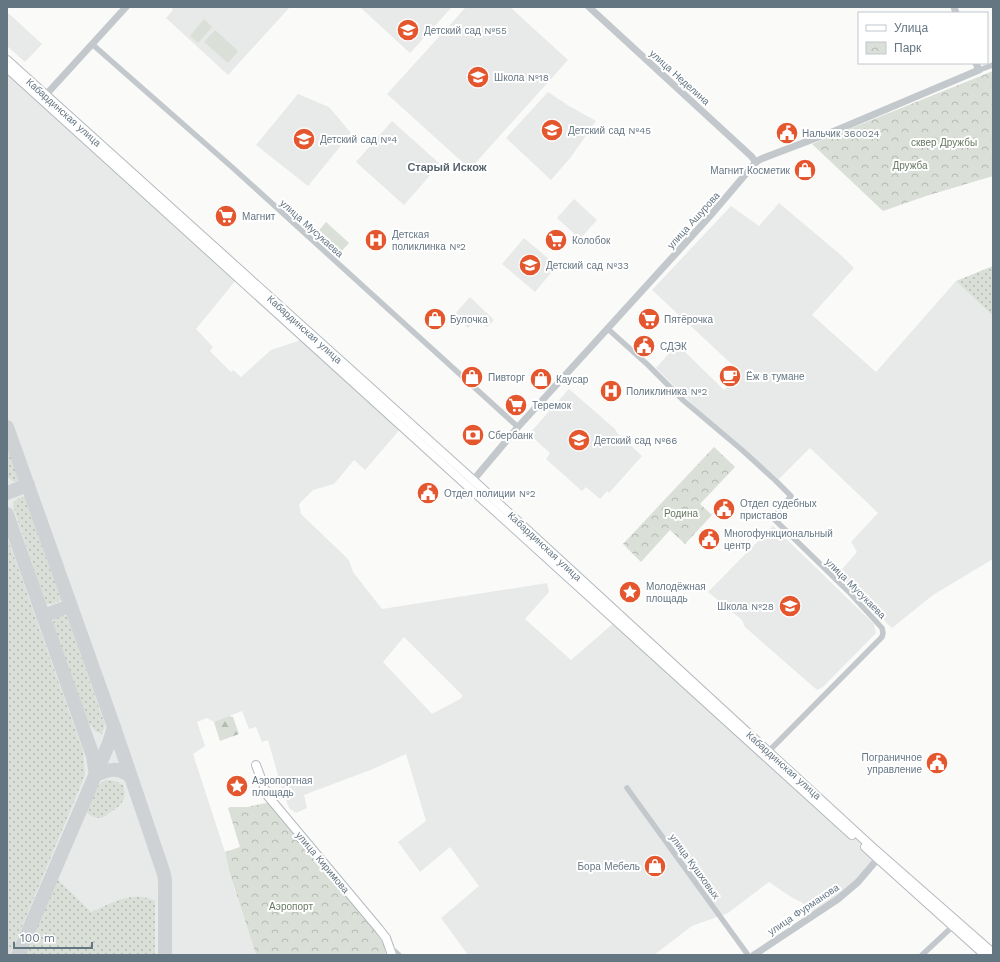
<svg xmlns="http://www.w3.org/2000/svg" width="1000" height="962" font-family="'Work Sans',sans-serif">
  <defs>
    <pattern id="grass-dots" width="8" height="8" patternUnits="userSpaceOnUse"><rect width="8" height="8" fill="#dadfd7"/><path d="M2 2h.1M6 6h.1" fill="none" stroke="#b4b9b4" stroke-width="1.8" stroke-linecap="round"/></pattern>
    <pattern id="forest-firs" width="22" height="20" patternUnits="userSpaceOnUse"><rect width="22" height="20" fill="#dadfd7"/><path d="M5 1l3.5 6h-7zM16 11l3.5 6h-7z" fill="#b4b9b4"/></pattern>
    <pattern id="park-crowns" width="20" height="18" patternUnits="userSpaceOnUse"><rect width="20" height="18" fill="#dadfd7"/><path d="M2 6a3 3 0 1 1 6 0M12 15a3 3 0 1 1 6 0" fill="none" stroke="#b4b9b4"/></pattern>
  </defs>
  <rect width="100%" height="100%" fill="#fafaf8"/>
  <g fill="#e8e9e9" fill-rule="evenodd">
    <polygon points="171,7 290,7 228,75 166,18 173,10"/>
    <polygon points="360,7 452,7 410,53"/>
    <polygon points="466,7 510,7 568,60 470,169 387,94"/>
    <polygon points="7,12 42,44 25,62 7,46"/>
    <path d="M10,71L402,427L365,470L354,460L334,484L313,490L299,504L301,514L349,560L353,572L382,609L547,583L549,592L525,619L571,660L616,621L878,859L870,870L815,914L801,902L791,897L769,882L728,913L692,926L654,955H468L441,918L479,886L450,847L420,872L398,842L426,821L406,754L373,769L304,795L307,808L296,813L289,808L281,786L268,740L262,742L256,727L249,729L242,711L214,722L207,718L197,722L205,746L193,754L225,852L229,872L256,955H7V75ZM236,280L293,332L301,340L271,350L241,377L233,370L231,372L210,351L213,347L196,329ZM404,637L463,696L460,699L432,714L383,662Z"/>
    <polygon points="548,92 569,106 596,121 571,157 551,180 506,138"/>
    <polygon points="298,94 329,107 351,133 308,186 256,145"/>
    <polygon points="392,121 440,164 404,205 356,162"/>
    <polygon points="574,199 597,220 580,239 557,218"/>
    <polygon points="779,203 842,256 854,268 812,315 876,372 956,281 993,316 993,559 933,595 892,628 837,575 857,552 851,542 878,513 810,448 779,479 703,415 656,368 677,344 724,390 740,372 652,290 731,206 759,226"/>
    <polygon points="524,238 557,266 535,292 502,264"/>
    <polygon points="470,297 494,320 487,327 477,317 468,328 454,315"/>
    <polygon points="569,389 615,429 617,433 642,456 609,493 607,491 600,499 586,487 582,491 546,459 550,453 529,434"/>
    <polygon points="773,526 874,624 876,633 823,687 817,690 745,627 742,620 708,592"/>
  </g>
  <g fill="url(#grass-dots)">
    <polygon points="993,266 993,316 956,281"/>
    <polygon points="7,445 20,481 14,482 7,477"/>
    <path d="M25,496L61,600L53,604H46L13,506C14,499 19,498 25,496Z"/>
    <polygon points="7,537 83,751 85,775 18,936 9,955 7,955"/>
    <path d="M56,616H67L105,725L102,734C94,732 89,724 85,716L53,623L54,619Z"/>
    <path d="M105,780L115,781L123,785C128,799 121,806 109,813C107,815 103,818 100,818C96,818 91,816 88,814L86,810L98,786Z"/>
    <path d="M57,879L91,912C113,903 131,890 155,901V955H23Z"/>
  </g>
  <polygon fill="url(#forest-firs)" points="229,716 233,717 239,734 220,741 214,722"/>
  <g fill="url(#park-crowns)">
    <polygon points="993,71 993,176 926,196 883,211 812,144"/>
    <polygon points="714,447 735,467 700,504 712,515 685,544 670,530 641,562 623,544"/>
    <polygon points="266,803 268,803 379,936 384,946 386,955 256,955 229,871 225,852 240,847 228,808 231,807 247,807"/>
  </g>
  <g fill="#dadfd7">
    <polygon points="204,19 212,27 198,43 190,36"/>
    <polygon points="215,30 238,51 228,63 204,42"/>
    <polygon points="326,222 349,243 339,254 316,234"/>
  </g>
  <g fill="none" stroke-linecap="round" stroke-linejoin="round">
    <g stroke="#ced2d4" stroke-width="14">
      <polyline points="7,427 114,727 164,874 165,881 165,955"/>
      <polyline points="7,493 28,485"/>
      <polyline points="7,514 93,756 96,775"/>
      <polyline points="43,616 70,606"/>
      <path d="M96,775C109,769 118,767 130,776"/>
      <polyline points="18,955 109,743 114,727"/>
    </g>
    <g stroke="#b3babf" stroke-width="10">
      <g id="secondary">
        <polyline points="7,60 473,480 871,846 993,953"/>
        <polyline points="7,68 852,835"/>
        <polyline points="256,765 267,795 379,929 386,938 392,955"/>
        <polyline points="865,847 985,955"/>
      </g>
    </g>
    <g stroke="#c3c8cc" stroke-width="5.5">
      <polyline points="92,44 233,168 518,427"/>
      <polyline points="979,70 993,65"/>
      <polyline points="608,329 648,365 684,401 742,450 775,480 791,496 773,518 849,592 882,628 883,633 882,637 766,754"/>
      <polyline points="627,788 748,955"/>
      <polyline points="390,947 399,955"/>
      <polyline points="922,955 952,927"/>
    </g>
    <g stroke="#c3c8cc" stroke-width="7">
      <polyline points="589,7 751,156 756,162"/>
      <polyline points="954,7 956,13"/>
      <polyline points="43,98 126,7"/>
      <polyline points="470,484 518,427 710,216 756,162 761,159 837,130 979,70 976,63"/>
      <polyline points="754,955 838,899 858,882 881,855"/>
    </g>
    <use href="#secondary" stroke="#fff" stroke-width="8"/>
  </g>
  <defs>
    <g id="school-disc" transform="scale(1.15)"><circle r="9.5" fill="#e4572e" stroke="#fff"/><path d="M0-5L7-2L0 1L-7-2ZM-4 1L0 2.5L4 1V4Q0 6-4 4Z" fill="#fff"/></g>
    <g id="civic-disc" transform="scale(1.15)"><circle r="9.5" fill="#e4572e" stroke="#fff"/><path d="M-.6-6.5H3V-4.5H.6V-3L4-1V1h2V6H-6V1h2V-1L-.6-3ZM-1.2 2.5V6h2.4V2.5Z" fill="#fff"/></g>
    <g id="shop-disc" transform="scale(1.15)"><circle r="9.5" fill="#e4572e" stroke="#fff"/><path d="M-5-2.5h2.3a2.7 3.5 0 0 1 5.4 0H5L5.5 6h-11ZM-1.5-2.5h3a1.5 2.3 0 0 0-3 0Z" fill="#fff"/></g>
    <g id="supermarket-disc" transform="scale(1.15)"><circle r="9.5" fill="#e4572e" stroke="#fff"/><path d="M-6-5.5h2.5l.6 2H6L4.5 2H-2.5L-4.4-4H-6ZM-1.5 3.2a1.3 1.3 0 1 0 .1 0ZM3 3.2a1.3 1.3 0 1 0 .1 0Z" fill="#fff"/></g>
    <g id="hospital-disc" transform="scale(1.15)"><circle r="9.5" fill="#e4572e" stroke="#fff"/><path d="M-5-5h3v3.5h4V-5h3V5h-3V1.5h-4V5h-3Z" fill="#fff"/></g>
    <g id="cafe-disc" transform="scale(1.15)"><circle r="9.5" fill="#e4572e" stroke="#fff"/><path d="M-5.5-4.5H6V0H3Q3 3.5 0 3.5H-2.5Q-5.5 3.5-5.5 0ZM3-3.2v2h1.7v-2ZM-6 4.5H4V6H-6Z" fill="#fff"/></g>
    <g id="bank-disc" transform="scale(1.15)"><circle r="9.5" fill="#e4572e" stroke="#fff"/><path d="M-6-4H6V4H-6ZM0-2.3a2.3 2.3 0 1 0 0 4.6a2.3 2.3 0 1 0 0-4.6Z" fill="#fff"/></g>
    <g id="sight-disc" transform="scale(1.15)"><circle r="9.5" fill="#e4572e" stroke="#fff"/><path d="M0-6L1.8-2.2L6-1.7L2.9 1.2L3.7 5.4L0 3.3L-3.7 5.4L-2.9 1.2L-6-1.7L-1.8-2.2Z" fill="#fff"/></g>
  </defs>
  <g fill-rule="evenodd">
    <use href="#school-disc" x="408" y="30"/>
    <use href="#school-disc" x="478" y="77"/>
    <use href="#school-disc" x="552" y="130"/>
    <use href="#civic-disc" x="787" y="133"/>
    <use href="#school-disc" x="304" y="139"/>
    <use href="#shop-disc" x="805" y="170"/>
    <use href="#supermarket-disc" x="226" y="216"/>
    <use href="#hospital-disc" x="376" y="240"/>
    <use href="#supermarket-disc" x="556" y="240"/>
    <use href="#school-disc" x="530" y="265"/>
    <use href="#shop-disc" x="435" y="319"/>
    <use href="#supermarket-disc" x="649" y="319"/>
    <use href="#civic-disc" x="644" y="346"/>
    <use href="#cafe-disc" x="730" y="376"/>
    <use href="#shop-disc" x="472" y="377"/>
    <use href="#shop-disc" x="541" y="379"/>
    <use href="#hospital-disc" x="611" y="391"/>
    <use href="#supermarket-disc" x="516" y="405"/>
    <use href="#bank-disc" x="473" y="435"/>
    <use href="#school-disc" x="579" y="440"/>
    <use href="#civic-disc" x="428" y="493"/>
    <use href="#civic-disc" x="724" y="509"/>
    <use href="#civic-disc" x="709" y="539"/>
    <use href="#sight-disc" x="630" y="592"/>
    <use href="#school-disc" x="790" y="606"/>
    <use href="#civic-disc" x="937" y="763"/>
    <use href="#sight-disc" x="237" y="786"/>
    <use href="#shop-disc" x="655" y="866"/>
  </g>
  <g text-anchor="middle" stroke-width="4" stroke-linejoin="round" paint-order="stroke">
    <g font-size="10" fill="#657683" stroke="#fff" text-anchor="start">
      <text x="424" y="34">Детский сад №55</text>
      <text x="494" y="81">Школа №18</text>
      <text x="568" y="134">Детский сад №45</text>
      <text x="802" y="137">Нальчик 360024</text>
      <text x="320" y="143">Детский сад №4</text>
      <text x="790" y="174" text-anchor="end">Магнит Косметик</text>
      <text x="242" y="220">Магнит</text>
      <text x="392" y="238">Детская<tspan x="392" dy="12">поликлинка №2</tspan></text>
      <text x="572" y="244">Колобок</text>
      <text x="546" y="269">Детский сад №33</text>
      <text x="450" y="323">Булочка</text>
      <text x="664" y="323">Пятёрочка</text>
      <text x="660" y="350">СДЭК</text>
      <text x="746" y="380">Ёж в тумане</text>
      <text x="488" y="381">Пивторг</text>
      <text x="556" y="383">Каусар</text>
      <text x="626" y="395">Поликлиника №2</text>
      <text x="532" y="409">Теремок</text>
      <text x="488" y="439">Сбербанк</text>
      <text x="594" y="444">Детский сад №66</text>
      <text x="444" y="497">Отдел полиции №2</text>
      <text x="740" y="507">Отдел судебных<tspan x="740" dy="12">приставов</tspan></text>
      <text x="724" y="537">Многофункциональный<tspan x="724" dy="12">центр</tspan></text>
      <text x="646" y="590">Молодёжная<tspan x="646" dy="12">площадь</tspan></text>
      <text x="774" y="610" text-anchor="end">Школа №28</text>
      <text x="922" y="761" text-anchor="end">Пограничное<tspan x="922" dy="12">управление</tspan></text>
      <text x="252" y="784">Аэропортная<tspan x="252" dy="12">площадь</tspan></text>
      <text x="640" y="870" text-anchor="end">Бора Мебель</text>
    </g>
    <g font-size="10" fill="#657683" stroke="#fff">
      <text transform="translate(680 77) rotate(42)" y="4">улица Неделина</text>
      <text transform="translate(64 112) rotate(42)" y="4">Кабардинская улица</text>
      <text transform="translate(693 220) rotate(-48)" y="4">улица Ашурова</text>
      <text transform="translate(312 228) rotate(42)" y="4">улица Мусукаева</text>
      <text transform="translate(305 329) rotate(42)" y="4">Кабардинская улица</text>
      <text transform="translate(545 546) rotate(43)" y="4">Кабардинская улица</text>
      <text transform="translate(856 588) rotate(45)" y="4">улица Мусукаева</text>
      <text transform="translate(784 765) rotate(42)" y="4">Кабардинская улица</text>
      <text transform="translate(323 862) rotate(50)" y="4">улица Киримова</text>
      <text transform="translate(695 866) rotate(54)" y="4">улица Кушховых</text>
      <text transform="translate(803 909) rotate(-34)" y="4">улица Фурманова</text>
    </g>
    <g font-size="10" fill="#687a64" stroke="#fff">
      <text x="944" y="146">сквер Дружбы</text>
      <text x="910" y="169">Дружба</text>
      <text x="681" y="517">Родина</text>
      <text x="291" y="910">Аэропорт</text>
    </g>
    <g font-size="11" font-weight="bold" fill="#57646e" stroke="#fff">
      <text x="447" y="171">Старый Искож</text>
    </g>
  </g>
  <rect width="1000" height="962" fill="none" stroke="#657683" stroke-width="16"/>
  <rect x="858" y="12" width="130" height="52" fill="#ffffff" stroke="#c1c8cd"/>
  <rect x="866" y="25" width="20" height="6" fill="#ffffff" stroke="#c1c8cd"/>
  <text x="894" y="32" font-size="12" fill="#657683">Улица</text>
  <rect x="866" y="42" width="20" height="12" fill="url(#park-crowns)" stroke="#c1c8cd"/>
  <text x="894" y="52" font-size="12" fill="#657683">Парк</text>
  <path d="M14 942v6h78v-6" fill="none" stroke="#657683" stroke-width="2"/>
  <text x="20" y="942" font-size="12" fill="#657683" stroke="#ffffff" stroke-width="3" paint-order="stroke">100 m</text>
</svg>
